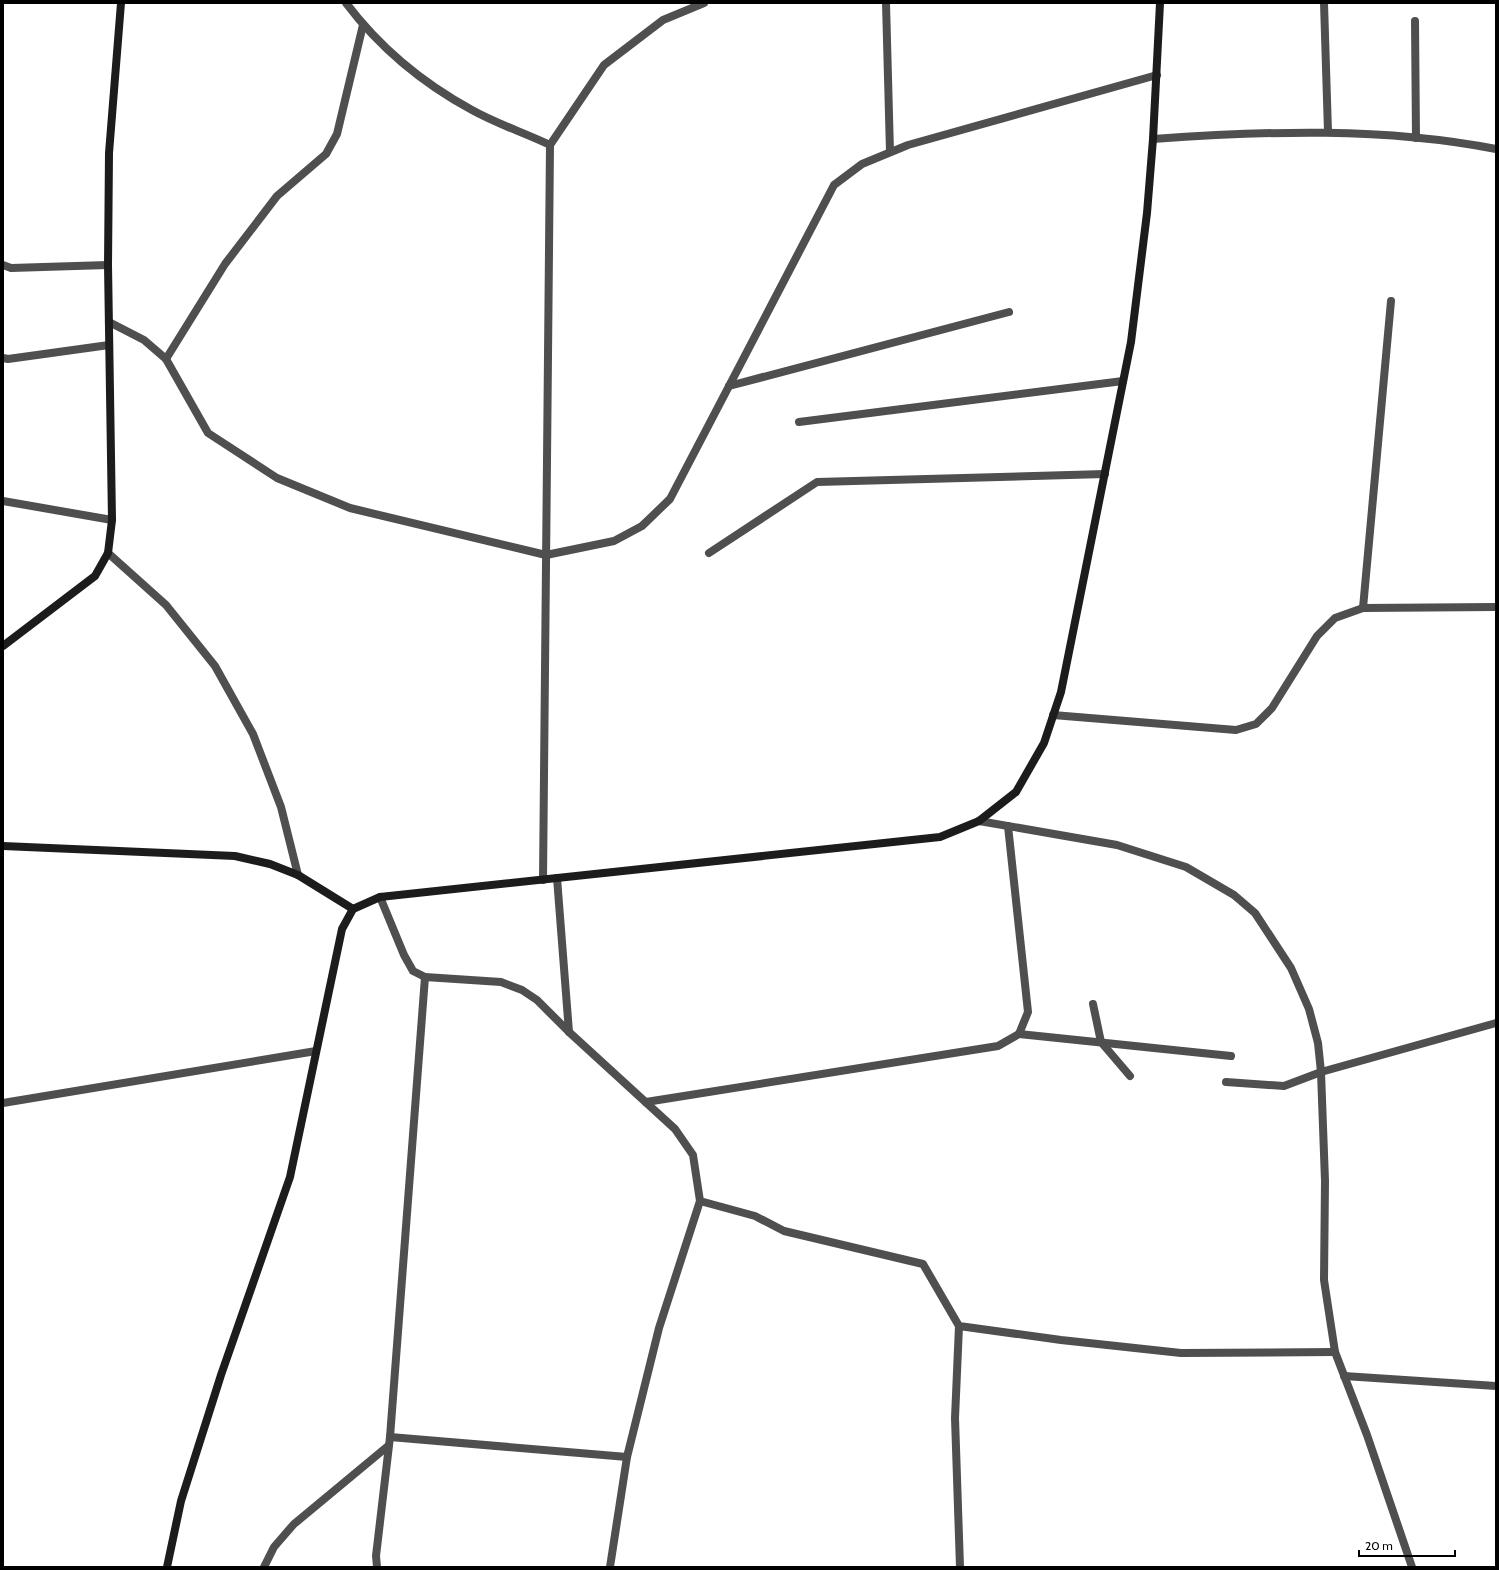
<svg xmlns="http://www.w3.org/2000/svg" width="1499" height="1570" font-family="Cabin,sans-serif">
  <rect width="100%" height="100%" fill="#fff"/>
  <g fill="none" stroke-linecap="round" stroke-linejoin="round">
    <g stroke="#4f4f4f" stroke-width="8">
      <path d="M346,3C380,48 424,84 472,110C497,124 525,133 550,145"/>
      <polyline points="886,3 890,152"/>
      <polyline points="1324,3 1328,132"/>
      <polyline points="1415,21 1416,138"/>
      <path d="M1153,139C1268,131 1383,127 1496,149"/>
      <polyline points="3,265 11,268 108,265"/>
      <polyline points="109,322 144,340 166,359 208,433 277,478 350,508 546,555 614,541 642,526 670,499 834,185 862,164 908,145 1157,75"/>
      <polyline points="3,358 8,359 109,345"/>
      <polyline points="166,359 225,264 277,196 326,154 337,134 363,25"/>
      <polyline points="729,386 1009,312"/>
      <polyline points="799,422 1123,381"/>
      <polyline points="3,501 112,520"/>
      <polyline points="108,553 166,605 215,666 253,734 281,807 298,875"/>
      <polyline points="709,553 817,482 1105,474"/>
      <polyline points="1363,608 1391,301"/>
      <polyline points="1053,715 1236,730 1256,724 1272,708 1317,636 1335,618 1363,608 1496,607"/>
      <polyline points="979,821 1117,845 1186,867 1234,895 1255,913 1291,968 1309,1009 1318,1043 1321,1072 1325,1181 1324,1280 1335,1352 1367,1435 1412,1567"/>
      <polyline points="557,878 569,1032"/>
      <polyline points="543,880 550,145 604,65 663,20 704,3"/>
      <polyline points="380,897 404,955 413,971 425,977 501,982 522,990 537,1000 569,1032 675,1129 693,1155 700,1201 659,1328 627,1457 610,1567"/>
      <polyline points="1093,1004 1101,1042 1130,1076"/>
      <polyline points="1019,1034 1231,1056"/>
      <polyline points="1226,1082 1284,1086 1321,1072 1496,1023"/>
      <polyline points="646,1102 998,1046 1019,1034 1028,1012 1008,826"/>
      <polyline points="3,1103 316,1051"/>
      <polyline points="700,1201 755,1216 784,1231 923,1264 959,1326 1061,1340 1181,1353 1335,1352"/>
      <polyline points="959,1326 955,1418 960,1567"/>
      <polyline points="1344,1376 1496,1386"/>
      <polyline points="390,1437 627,1457"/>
      <polyline points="264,1567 274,1547 294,1524 388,1446"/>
      <polyline points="377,1567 376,1556 390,1437 425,977"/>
    </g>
    <g stroke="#1c1c1c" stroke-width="8">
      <polyline points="3,646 95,576 108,553 112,520 108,265 109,153 121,3"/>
      <polyline points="3,846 235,856 270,864 298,875 353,909"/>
      <polyline points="167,1567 181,1501 221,1375 290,1177 342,929 353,909 380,897 940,837 979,821 1016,792 1044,743 1061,692 1131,342 1147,213 1153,139 1160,3"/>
    </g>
  </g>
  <rect width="1499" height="1570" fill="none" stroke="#000000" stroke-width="8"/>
  <path d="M1359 1550v6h96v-6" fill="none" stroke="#000000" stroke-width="2"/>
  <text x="1365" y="1550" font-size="12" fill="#000000" stroke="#ffffff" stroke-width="3" paint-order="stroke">20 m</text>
</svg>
